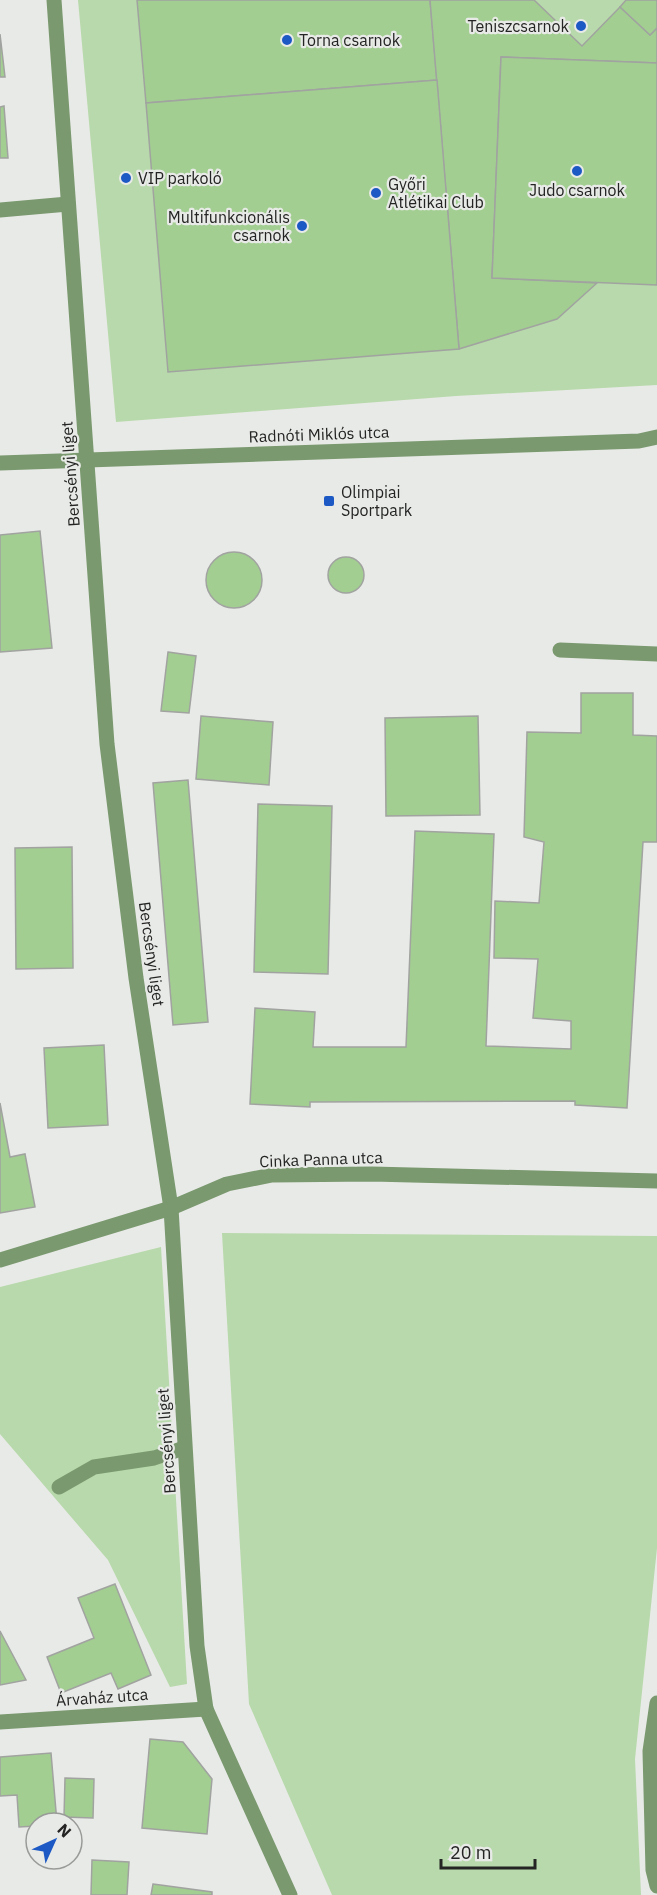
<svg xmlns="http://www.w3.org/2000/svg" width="657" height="1895" font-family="'IBM Plex Sans',sans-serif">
  <rect width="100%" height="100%" fill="#e8eae7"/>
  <g fill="#b8d9ab">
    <polygon points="78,0 657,0 657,385 456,396 116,422"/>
    <polygon points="222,1233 657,1236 657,1548 635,1759 641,1895 332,1895 249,1704"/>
    <polygon points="161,1247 187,1684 170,1687 108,1560 0,1434 0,1287"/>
  </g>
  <g fill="#a2ce91" stroke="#a1a3a0" stroke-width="1.5">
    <polygon points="137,0 430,0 437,80 146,103"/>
    <polygon points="430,0 534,0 582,46 620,7 650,35 657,28 657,63 501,57 492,278 597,283 557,319 459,349"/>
    <polygon points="626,0 657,0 657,28 650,35 620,7"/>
    <polygon points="0,34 5,77 0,77"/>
    <polygon points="501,57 657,63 657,285 492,278"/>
    <polygon points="437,80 459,349 168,372 146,103"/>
    <polygon points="4,106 8,158 0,158 0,107"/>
    <polygon points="40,531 52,648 0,652 0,535"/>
    <circle cx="234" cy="580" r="28"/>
    <circle cx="346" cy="575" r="18"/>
    <polygon points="168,652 196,656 189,713 161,711"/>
    <polygon points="581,693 633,693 633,735 657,736 657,842 643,842 627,1108 575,1105 575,1101 310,1102 310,1107 250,1104 255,1008 315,1012 313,1047 406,1047 415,831 494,834 486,1046 571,1049 571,1021 533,1018 538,959 494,958 495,901 539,903 544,842 524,837 527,732 581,733"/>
    <polygon points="201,716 273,722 269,785 196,779"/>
    <polygon points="478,716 480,815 386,816 385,718"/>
    <polygon points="188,780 208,1022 173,1025 153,783"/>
    <polygon points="258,804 332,806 328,974 254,972"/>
    <polygon points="72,847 73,968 16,969 15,848"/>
    <polygon points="104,1045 108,1125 48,1128 44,1048"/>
    <polygon points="0,1103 10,1157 25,1154 35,1207 0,1213"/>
    <polygon points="115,1584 151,1675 118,1689 111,1673 61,1693 47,1657 94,1638 78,1598"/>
    <polygon points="0,1631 26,1680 0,1685"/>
    <polygon points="150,1739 183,1742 212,1779 207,1834 142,1828"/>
    <polygon points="51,1753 57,1823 36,1823 36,1826 19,1827 17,1795 0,1796 0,1757"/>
    <polygon points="65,1778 94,1779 93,1818 64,1817"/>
    <polygon points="92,1860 129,1862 127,1895 91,1895"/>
    <polygon points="153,1884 212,1892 212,1895 151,1895"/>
  </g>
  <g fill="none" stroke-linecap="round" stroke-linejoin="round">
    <g stroke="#7a996f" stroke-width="15">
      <polyline points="0,210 68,204"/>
      <polyline points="560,650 657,654"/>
      <polyline points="59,1487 94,1467 154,1458 184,1448"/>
    </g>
    <g stroke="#7a996f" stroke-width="15">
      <polyline points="54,0 107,744 136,978 171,1208 197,1646 206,1709 290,1895"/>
      <polyline points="0,1260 171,1208 227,1184 272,1175 372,1174 657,1181"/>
      <polyline points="657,1703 650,1751 653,1870 657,1886"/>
      <polyline points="0,1722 206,1709"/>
    </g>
    <polyline stroke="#7a996f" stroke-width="15" points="0,463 639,441 657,437"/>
  </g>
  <g fill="#1c59c5" stroke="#e8eae7" stroke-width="2">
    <circle cx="581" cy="26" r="6"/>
    <circle cx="287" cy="40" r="6"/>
    <circle cx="577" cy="171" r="6"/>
    <circle cx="126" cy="178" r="6"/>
    <circle cx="376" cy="193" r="6"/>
    <circle cx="302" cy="226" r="6"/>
    <rect x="323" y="495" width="12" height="12" rx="3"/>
  </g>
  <g text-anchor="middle" stroke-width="4.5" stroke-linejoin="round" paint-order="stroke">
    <g font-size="16" fill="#232423" stroke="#e8eae7" text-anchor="start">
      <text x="569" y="32" text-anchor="end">Teniszcsarnok</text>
      <text x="299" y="46">Torna csarnok</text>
      <text x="138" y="184">VIP parkoló</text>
      <text x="388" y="190">Győri<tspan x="388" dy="18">Atlétikai Club</tspan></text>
      <text x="577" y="196" text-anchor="middle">Judo csarnok</text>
      <text x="290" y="223" text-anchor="end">Multifunkcionális<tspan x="290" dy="18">csarnok</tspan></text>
      <text x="341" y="498">Olimpiai<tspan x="341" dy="18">Sportpark</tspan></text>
    </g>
    <g font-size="16" fill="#232423" stroke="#e8eae7">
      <text transform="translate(319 434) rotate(-2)" y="6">Radnóti Miklós utca</text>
      <text transform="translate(70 474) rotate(-94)" y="6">Bercsényi liget</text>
      <text transform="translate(152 954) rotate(82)" y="6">Bercsényi liget</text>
      <text transform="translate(321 1159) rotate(-2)" y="6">Cinka Panna utca</text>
      <text transform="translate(166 1441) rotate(-94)" y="6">Bercsényi liget</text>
      <text transform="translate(102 1697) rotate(-4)" y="6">Árvaház utca</text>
    </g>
  </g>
  <g transform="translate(54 1841) rotate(45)"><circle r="28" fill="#e8eae7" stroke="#999b99" stroke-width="1.5"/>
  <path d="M0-4.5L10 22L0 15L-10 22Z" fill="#1c59c5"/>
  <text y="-9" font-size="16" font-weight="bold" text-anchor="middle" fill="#232423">N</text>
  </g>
  <path d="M441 1859v9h94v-9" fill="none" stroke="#232423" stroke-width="3"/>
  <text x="450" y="1859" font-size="18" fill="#232423" stroke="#e8eae7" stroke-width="4.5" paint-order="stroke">20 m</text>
</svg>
